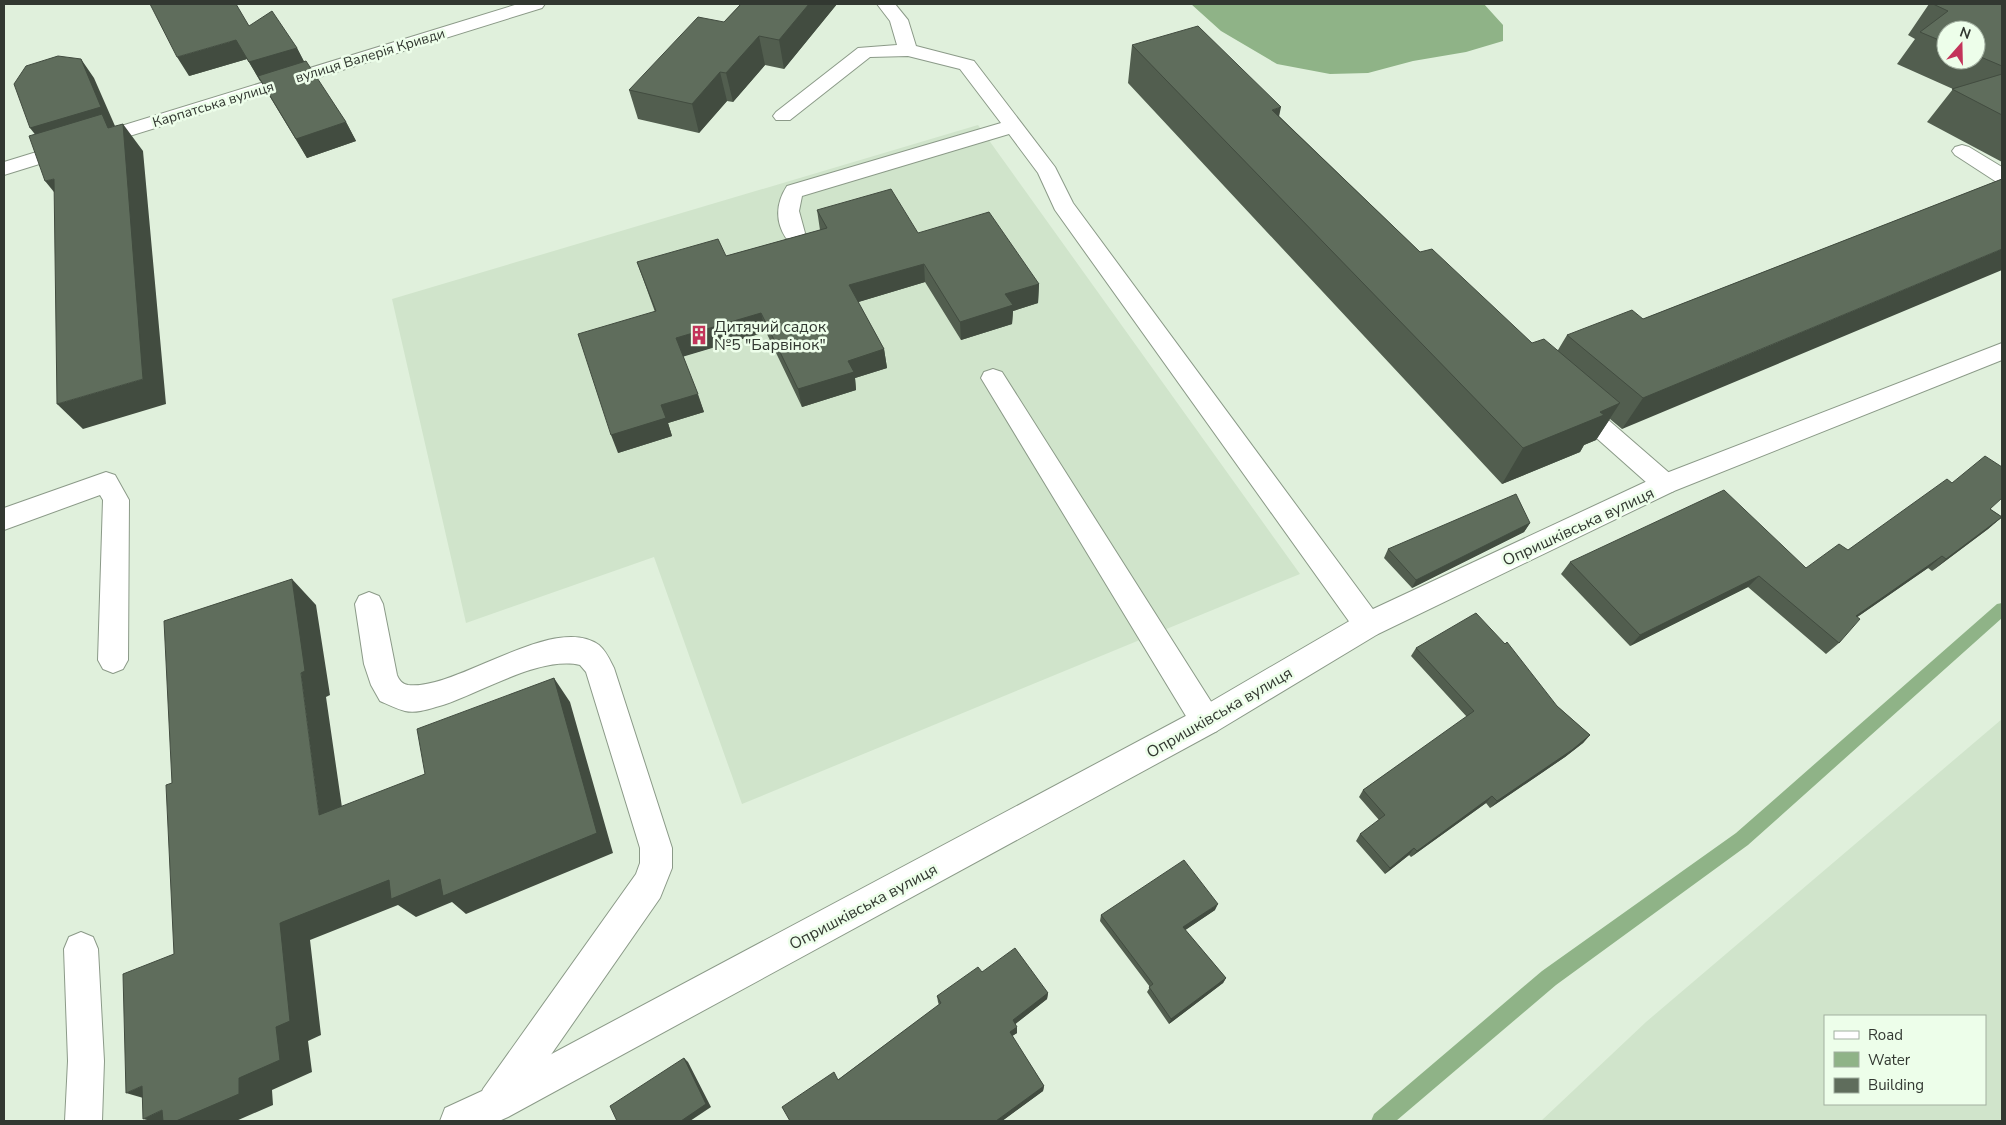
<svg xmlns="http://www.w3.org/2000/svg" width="2006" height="1125" viewBox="0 0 2006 1125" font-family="'Nunito Sans',sans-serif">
<rect width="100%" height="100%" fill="#e0f0dc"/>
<path fill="#d0e4cb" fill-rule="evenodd" d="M978,125l322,449 -558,230 -88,-247 -188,66 -74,-324z
M2002,719v402h-461l105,-99zM1825,1016h160v88h-160z"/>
<path fill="#8fb387" d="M1191,4h293l19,21v16l-37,11 -53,9 -45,12 -38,1 -53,-10 -56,-33z"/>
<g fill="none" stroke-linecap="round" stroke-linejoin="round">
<path fill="#8fb387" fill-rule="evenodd" d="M2002,603v15l-254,227 -192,140 -160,136h-25l3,-7 168,-143 194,-138 261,-229z"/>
<defs>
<path id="service" d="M877,4h18l13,16 8,26 58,15 81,106 18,36 305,413 4,9 -4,9 -10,3 -10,-3 -303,-424 -17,-37 -29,-39 -207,62 -3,15 6,22 -3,5 -8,2 -8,-2c-11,-17 -10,-35 1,-52l214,-63 -41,-54 -52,-13 -38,1 -80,63h-14l-3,-4 3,-4 82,-64 39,-3 -7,-24z
M1962,145l7,2 33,20v15l-7,-1 -40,-26 -3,-4 3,-4z
M993,369l9,3 215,339 4,10 -4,10 -11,4 -11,-4 -214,-353 3,-6z
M1574,395l9,3 91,79 4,7 -4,7 -9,3 -9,-3 -91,-81 -3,-6 3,-6z
M106,472l9,3 14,25 -1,160 -5,9 -10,4 -10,-4 -5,-9 5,-160 -3,-5 -96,35v-22z
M369,592l10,4 4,8 14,71c2,5 5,9 11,10 48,6 146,-73 191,-40 7,6 11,15 15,23l58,180v20l-12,30 -151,217 -13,5 -13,-5 -5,-13 5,-13 153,-215 4,-11v-15l-54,-176 -6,-7c-40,-9 -98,27 -137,40 -11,3 -26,9 -38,6 -8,-2 -16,-6 -25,-10l-9,-16 -7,-21 -9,-60 4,-8z
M81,932l12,5 5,12 6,112 -2,60h-37l3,-60 -4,-112 5,-12z"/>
<path id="minor" d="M518,4h27l-3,4 -538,167v-13z
M2002,343v17l-328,131 -296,143 -161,97 -709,386 -9,4h-59l5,-13 37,-17 713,-380 163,-95 298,-139z"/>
</defs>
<use href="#service" stroke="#8b9a88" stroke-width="2"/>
<use href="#minor" stroke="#8b9a88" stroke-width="2"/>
<use href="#service" fill="#fff" fill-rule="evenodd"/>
<use href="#minor" fill="#fff" fill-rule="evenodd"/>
</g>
<path fill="#525e4f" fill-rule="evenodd" d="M741,4h96l-53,65 -19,-4 -32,37 -6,-1 -28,32 -61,-14 -9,-29 95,-68z
M1929,4h73v158l-75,-40 26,-33 -56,-25 18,-25 -7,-4zM1946,30h30v30h-30z
M249,26l48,22 7,14 42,60 10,19 -49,17 -60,-99 -58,17z
M1132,45l147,71 141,136 112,91 26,7 9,-15 76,-16 359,-140 -380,250 -12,-10 -14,21 -12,5 -4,7 -78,32 -374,-401z
M817,210l101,23 121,51 -1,19 -25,8 -1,13 -51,16 -36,-58 -67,20 26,47 3,19 -32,10 1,12 -54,17 -36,-75 -83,24 21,56 -36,11 4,13 -54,17 37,-141 -18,-50 89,-6 94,-26z
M1952,483l50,34 -14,12 -56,42 -4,-3 -71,49 -18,26 -13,11 -78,-67 -118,59 -69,-72 9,-12 236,6 42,-18z
M1530,523l-6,9 -112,56 -28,-30 4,-9z
M1416,648l141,58 33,29 -7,8 -18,14 -75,51 -4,-5 -75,54 -2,-2 -24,19 -29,-33 4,-7 19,-14 -20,-23 4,-7 104,-73 -56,-61z
M1215,910l-30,20 41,48 -3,5 -54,41 -22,-32 3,-5 -50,-66 1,-6z
M982,972l66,21 -1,6 -32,25 2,9 -5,3 32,50 -1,5 -41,30h-212l49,-42 100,-74 -1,-3 -1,-6z"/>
<path fill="#424c40" d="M809,4h28l-53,65 -5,-29z
M759,36l6,29 -32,37 -7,-29z
M236,40l11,19 -58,17 -12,-19z
M297,48l10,19 -47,14 -11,-19z
M81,59l13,19 21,48 -3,1 10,13 1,-16 20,27 23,253 -83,25 -26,-25 86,-25 -98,-232 -15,-19z
M720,72l7,29 -28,32 -7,-29z
M1281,107l-8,39 -1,-36z
M346,122l10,19 -49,17 -11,-19z
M54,179l13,29 -22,-27z
M2002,249v21l-380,159 21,-31z
M924,264l1,18 -73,22 -3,-19z
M1039,284l-1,19 -25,8 -1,13 -51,16 -1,-18 45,-28z
M761,313l5,19 -84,25 -6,-19z
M884,349l3,19 -32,10 1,12 -54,17 -4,-18 50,-28z
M698,394l6,18 -36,11 4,13 -54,17 -7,-18 50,-30z
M1620,403l-24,37 -12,5 -4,7 -78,32 21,-36 77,-36z
M2002,517l-14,12 -56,42 14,-12z
M1530,523l-6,9 -112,56 4,-8z
M1942,556l-14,12 -85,59 13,-11z
M1759,576l-11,11 -118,59 10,-11z
M292,579l24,26 14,90 -4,2 20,138 -27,-20 -18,-142z
M554,678l16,24 43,151 -147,61 -14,-12 -36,15 -18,-12 -88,35 11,95 -13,6 4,31 -40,18 1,15 -37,16h-85l-8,-2 19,-9 77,-32 37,-51 4,-104z
M1590,735l-7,8 -18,14 -75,51 7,-7z
M1492,796l-6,7 -75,54 6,-6z
M1414,848l-5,7 -24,19 5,-6z
M1218,904l-3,6 -34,23 2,-6z
M1226,978l-3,5 -54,41 2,-5z
M1048,993l-1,6 -34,27v-6z
M1017,1027v6l-8,5 1,-6z
M684,1058l4,4 23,45 -21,14h-9z
M142,1086l22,18 -38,-11z
M1044,1086l-1,5 -41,30h-6z"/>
<path fill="#5f6d5c" stroke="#424c40" d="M150,4h86l13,22 23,-15 25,37 -48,14 -13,-22 -59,17z
M741,4h68l-30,36 -20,-4 -33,37 -6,-1 -28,32 -63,-14 69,-73 26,5z
M1933,4h69v62l-26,-11v-25h-30v13l-26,-11 28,-21z
M1198,26l83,81 -9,3 148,142 12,-3 100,94 12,-4 76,64 -20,9 4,3 -81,33 -391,-403z
M58,56l23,3 20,48 -71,21 -16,-44 12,-18z
M306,61l40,61 -50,17 -38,-63z
M2002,74v41l-50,-26z
M102,114l6,14 15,-4 20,255 -86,25 -3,-225 -9,2 -16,-45z
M2002,179v70l-359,149 -76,-63 65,-25 11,9z
M891,189l27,44 71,-21 50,72 -34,10 8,11 -53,17 -36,-58 -75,21 35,64 -36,12 6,11 -56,17 -37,-76 -85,25 22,56 -37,11 5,13 -55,17 -33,-101 78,-23 -19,-49 81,-23 8,17 101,-28 -10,-18z
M1985,456l17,11v31l-12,11 12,8 -56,42 -4,-3 -86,60 4,3 -21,24 -80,-67 -119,59 -70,-73 154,-72 82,78 33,-24 9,6 99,-71 5,4z
M1516,494l14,29 -114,57 -28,-31z
M292,579l13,92 -4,2 18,142 106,-41 -8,-45 137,-51 43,155 -154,63 -3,-17 -49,20 -2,-19 -109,43 10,98 -14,6 4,33 -41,18v16l-63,27h-13l-1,-11 -19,9 -1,-33 -16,7 -3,-119 51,-20 -8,-169 6,-2 -8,-162z
M1476,613l29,31 2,-2 50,64 33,29 -18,15 -75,51 -5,-5 -75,55 -3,-3 -24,20 -30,-34 25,-19 -22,-25 111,-79 -58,-63z
M1184,860l34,44 -35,23 43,51 -55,41 -22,-32 4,-3 -52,-69z
M1015,948l33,45 -35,27 4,7 -7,5 34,54 -48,35h-206l-8,-14 52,-35 4,8 103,-77 -4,-7 41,-29 4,5z
M684,1058l22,46 -25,17h-64l-7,-15z"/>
<defs>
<symbol id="building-bare" viewBox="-9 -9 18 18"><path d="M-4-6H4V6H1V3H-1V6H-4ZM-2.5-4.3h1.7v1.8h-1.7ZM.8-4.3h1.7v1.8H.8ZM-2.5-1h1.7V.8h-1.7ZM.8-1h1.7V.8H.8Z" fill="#c3345a" stroke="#edfeea" stroke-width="2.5" paint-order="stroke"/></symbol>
</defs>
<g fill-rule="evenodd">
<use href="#building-bare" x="685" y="321" width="28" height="28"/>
</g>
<g text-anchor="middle" stroke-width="5" stroke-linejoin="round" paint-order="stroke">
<g font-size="14" fill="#323831" stroke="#edfeea">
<text transform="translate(370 55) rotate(-17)" y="5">вулиця Валерія Кривди</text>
<text transform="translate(213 104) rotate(-17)" y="5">Карпатська вулиця</text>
</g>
<g font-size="16" fill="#323831" stroke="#edfeea" text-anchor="start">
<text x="714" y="332">Дитячий садок<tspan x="714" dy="18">№5 "Барвінок"</tspan></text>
</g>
<g font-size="16" fill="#323831" stroke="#edfeea">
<text transform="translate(1578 526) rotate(-25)" y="6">Опришківська вулиця</text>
<text transform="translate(1219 712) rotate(-30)" y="6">Опришківська вулиця</text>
<text transform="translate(863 906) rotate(-28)" y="6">Опришківська вулиця</text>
</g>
</g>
<rect width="2006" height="1125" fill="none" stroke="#323831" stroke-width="10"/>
<rect x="1824" y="1015" width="162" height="90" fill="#edfeea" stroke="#a2afa0"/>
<rect x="1834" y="1031" width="25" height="8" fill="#ffffff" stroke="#a2afa0"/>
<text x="1868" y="1040" font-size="15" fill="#323831">Road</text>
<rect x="1834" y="1052" width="25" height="15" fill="#8fb387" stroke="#a2afa0"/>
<text x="1868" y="1065" font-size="15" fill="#323831">Water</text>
<rect x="1834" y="1078" width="25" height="15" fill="#5f6d5c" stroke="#a2afa0"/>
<text x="1868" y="1090" font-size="15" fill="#323831">Building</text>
<g transform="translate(1961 45) rotate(20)"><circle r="24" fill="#edfeea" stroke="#a2afa0"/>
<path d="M0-4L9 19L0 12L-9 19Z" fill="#c3345a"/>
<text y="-8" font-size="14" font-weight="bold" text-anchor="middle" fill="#323831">N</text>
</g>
</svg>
